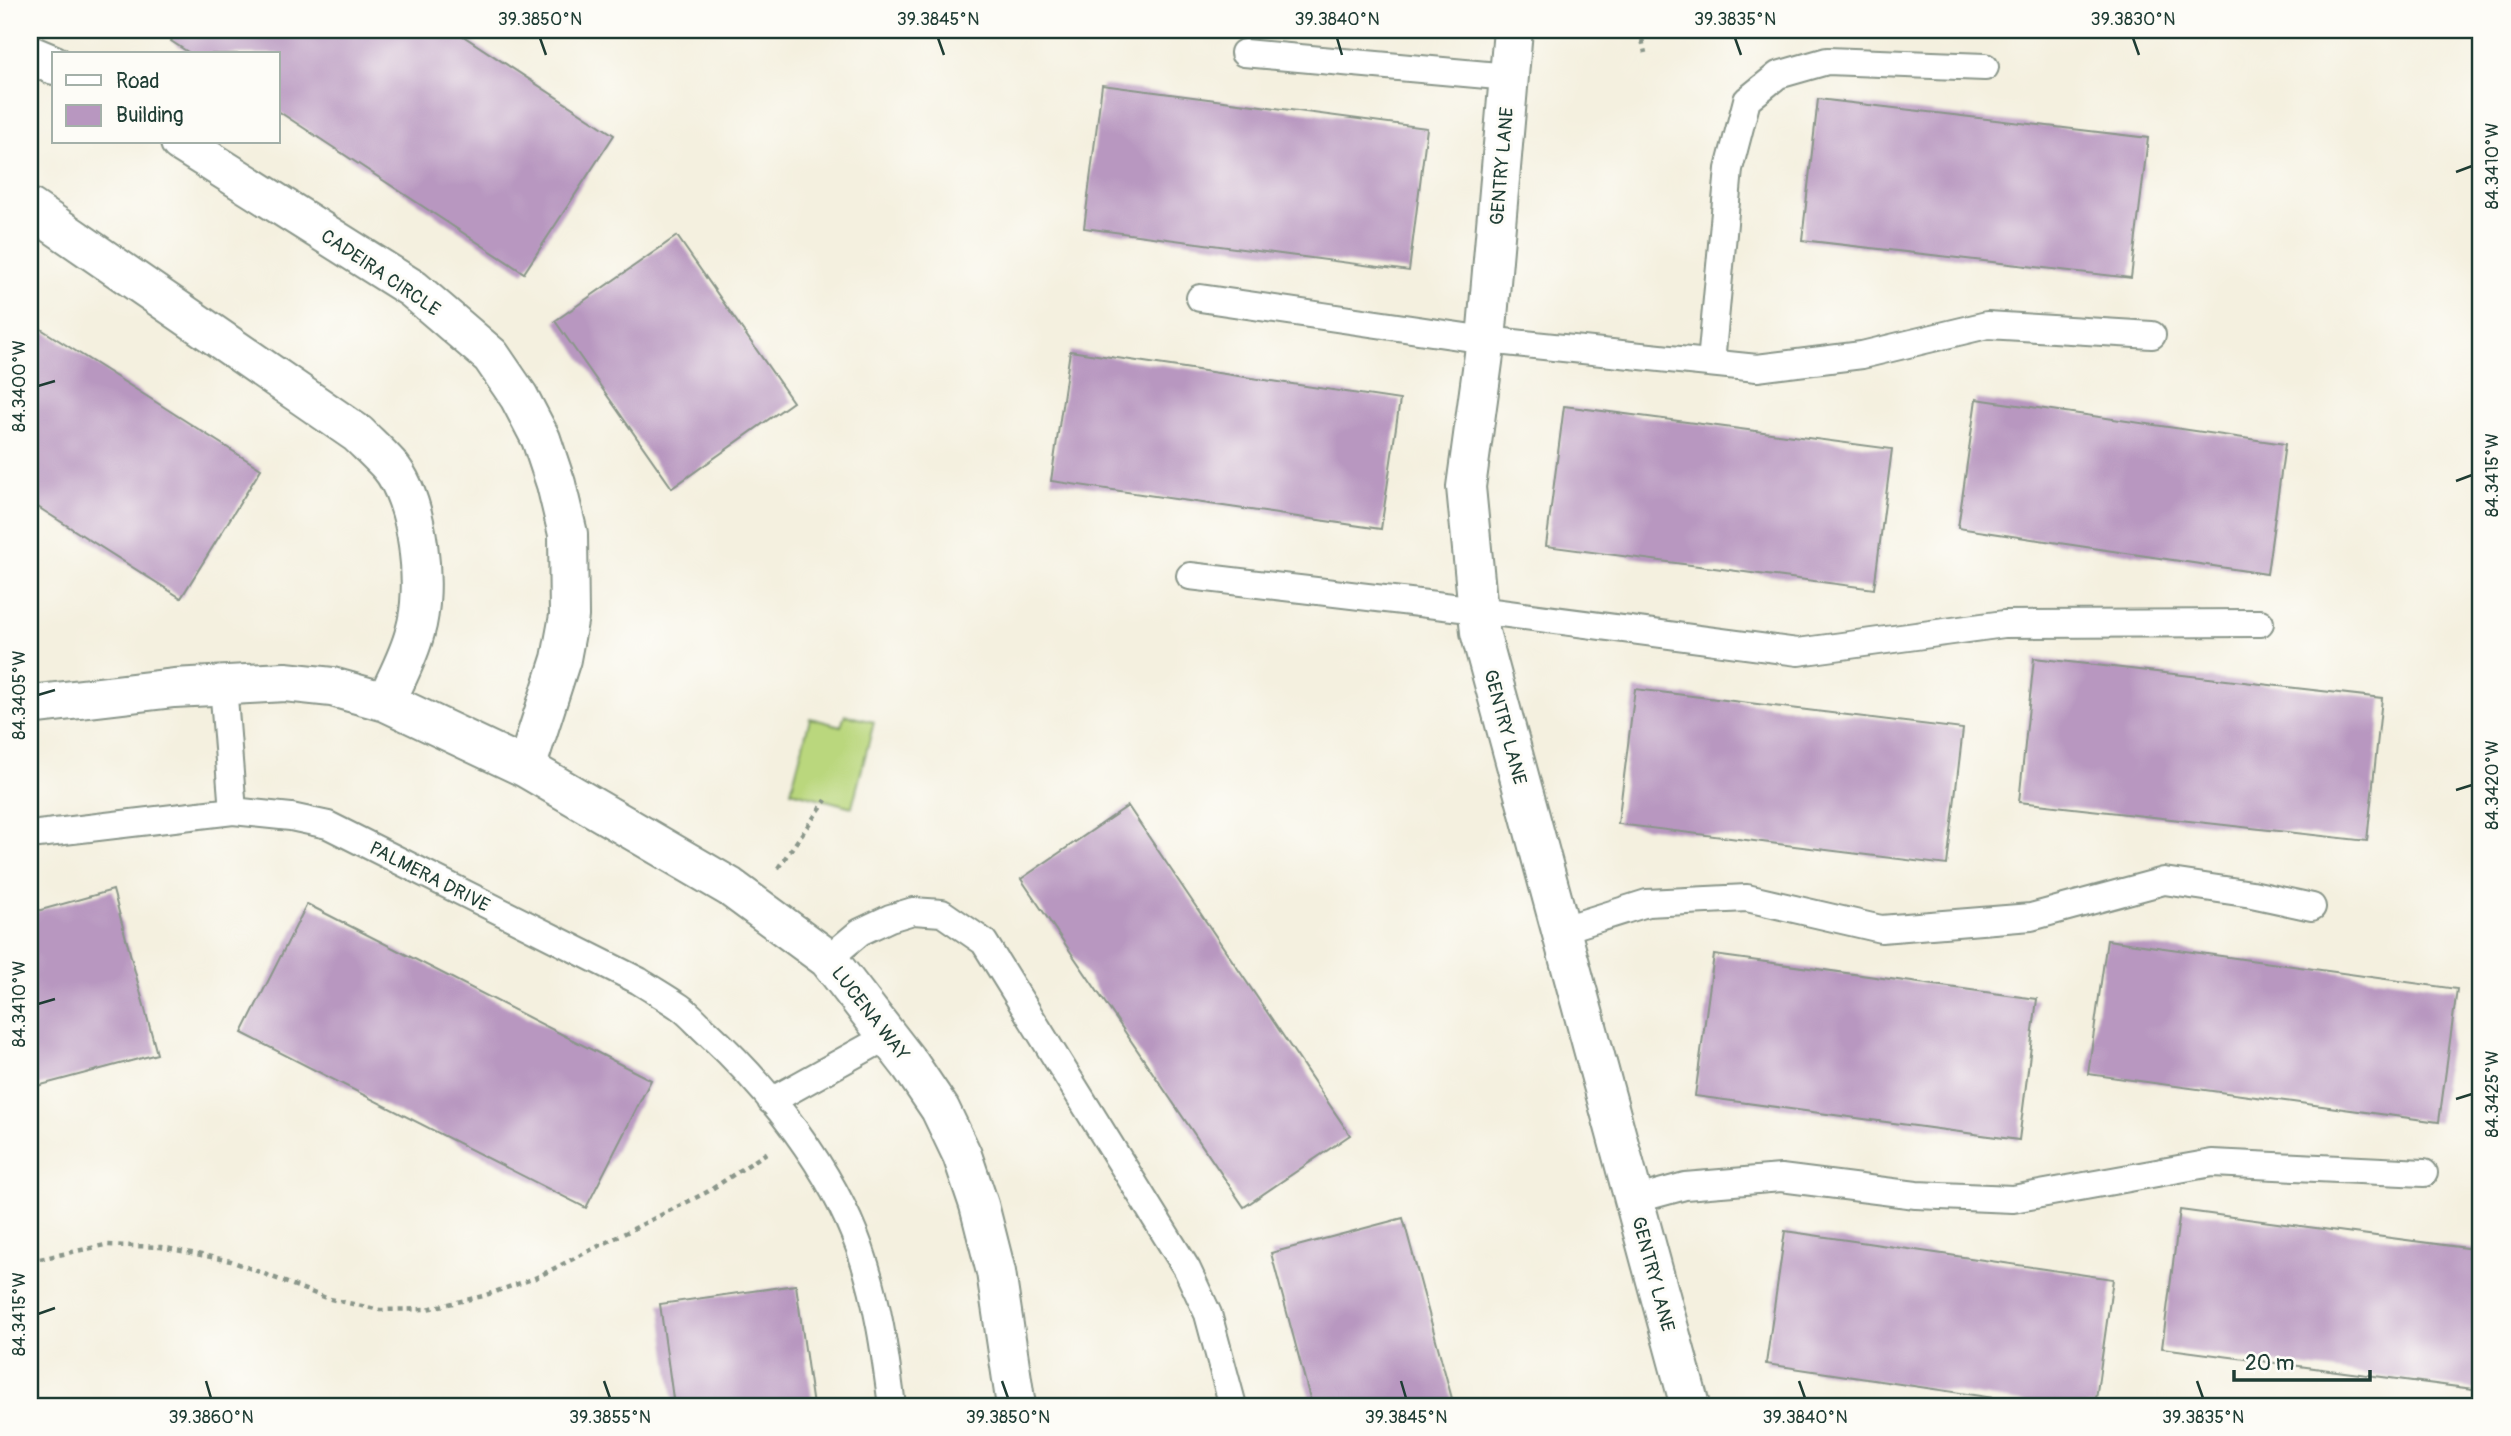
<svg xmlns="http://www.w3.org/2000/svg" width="2511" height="1436" viewBox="0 0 2511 1436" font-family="Pangolin,sans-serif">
<rect width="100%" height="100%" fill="#fdfcf7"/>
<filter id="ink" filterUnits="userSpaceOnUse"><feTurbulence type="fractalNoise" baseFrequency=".0143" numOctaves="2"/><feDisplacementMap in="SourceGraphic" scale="14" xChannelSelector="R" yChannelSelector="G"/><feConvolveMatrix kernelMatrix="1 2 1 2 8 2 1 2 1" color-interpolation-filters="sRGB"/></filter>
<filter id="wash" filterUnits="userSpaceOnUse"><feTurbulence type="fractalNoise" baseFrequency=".00686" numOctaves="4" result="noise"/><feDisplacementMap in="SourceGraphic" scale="28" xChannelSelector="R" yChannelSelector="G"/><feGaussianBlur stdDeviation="1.57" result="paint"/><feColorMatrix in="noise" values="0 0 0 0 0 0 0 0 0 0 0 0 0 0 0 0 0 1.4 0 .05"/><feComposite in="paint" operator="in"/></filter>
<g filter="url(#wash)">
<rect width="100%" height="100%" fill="#f4f0df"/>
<path fill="#bad77d" stroke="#6c8a58" stroke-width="2" d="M845,715l29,7 -22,85 -61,-16 19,-73 31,8z"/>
<g id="blocks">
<path fill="#b897c0" d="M179,30h275l160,105 -90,138 -246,-162v-57h-87l-20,-13z
M1102,85l325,43 -18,143 -325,-43z
M1818,99l330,39 -17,140 -329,-38z
M677,236l116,166 -121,86 -117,-167z
M30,322l231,147 -80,129 -151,-96z
M1070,351l330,49 -19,129 -330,-48z
M1976,399l309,45 -18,130 -309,-46z
M1564,406l328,43 -18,140 -328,-43z
M2034,658l348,40 -15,143 -348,-39z
M1635,689l328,40 -16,136 -329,-41z
M1128,806l222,329 -106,72 -223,-328z
M113,890l44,164 -127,34v-175z
M307,904l344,176 -65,128 -344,-175z
M2107,940l350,49 -18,133 -351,-48z
M1714,955l323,44 -18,141 -324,-44z
M2180,1210l301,40v140l-319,-42z
M1403,1218l51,188h-142l-41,-153z
M1785,1231l328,48 -18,127h-48l-281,-42z
M796,1285l17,121h-139l-14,-102z"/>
</g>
</g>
<g filter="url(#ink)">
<use href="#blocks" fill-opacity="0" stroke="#8a968a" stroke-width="2"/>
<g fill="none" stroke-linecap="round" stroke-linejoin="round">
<defs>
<path id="service" d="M1244,53l265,24
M1200,298l286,42 271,28 105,-13 125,-30 165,10
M1711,363l18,-194 18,-69 31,-25 49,-14 158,6
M1190,576l288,34 320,42 206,-28 256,-1
M223,685l10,126
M30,835l203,-24 58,6 37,8 311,156c14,9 28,17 41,26 10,7 18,17 27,25 62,57 125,137 153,217 18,51 25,104 32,157
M1561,930l86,-27 100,-5 134,31 150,-12 133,-36 88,13 60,13
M828,959l32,-27 30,-14 23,-7 29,2 42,29 203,327 21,45 25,92
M771,1101l117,-65
M1634,1200l51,-14 96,-8 135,17 97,4 199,-36 212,10"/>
<path id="minor" d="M1513,30l-27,310 -20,147 14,145 210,774
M30,55l24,10
M180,142l233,147 78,67 28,41 22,42 15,45 12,50 1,82 -8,43 -35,109
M30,208l328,226c10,10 21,20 31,31 30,35 39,123 26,167 -6,24 -19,47 -29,70
M30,705l144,-17 111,-6 47,5 54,15 140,66 204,119 98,72 83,107 29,43 22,46 17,50 17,67 20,134"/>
</defs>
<use href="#service" stroke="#8a968a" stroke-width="30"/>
<use href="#minor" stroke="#8a968a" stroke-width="42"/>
<path stroke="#8a968a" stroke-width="4.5" stroke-dasharray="5 5" stroke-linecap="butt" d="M1640,30l5,23
M778,868l48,-68
M30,1261l75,-16 56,2 70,14 95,37 54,12 47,-1 56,-13 52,-18 172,-86 61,-40"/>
<use href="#service" stroke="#fff" stroke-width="26"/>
<use href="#minor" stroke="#fff" stroke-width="38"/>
</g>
</g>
<path fill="none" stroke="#1f3d34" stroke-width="2.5" d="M540,38l6,17M938,38l6,17M1337,38l5,17M1735,38l6,17M2133,38l6,17M2456,172l16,-6M38,386l17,-5M2456,481l16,-6M38,695l17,-5M2456,790l16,-5M38,1004l17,-5M2456,1099l16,-5M38,1314l17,-6M206,1381l5,17M604,1381l6,17M1002,1381l6,17M1401,1381l5,17M1799,1381l6,17M2197,1381l6,17"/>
<g text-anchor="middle" stroke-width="6" stroke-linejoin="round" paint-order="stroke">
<g font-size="19" fill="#1f3d34" stroke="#fdfcf7">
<text transform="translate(1501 166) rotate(-85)" y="7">GENTRY LANE</text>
<text transform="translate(381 272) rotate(34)" y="7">CADEIRA CIRCLE</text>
<text transform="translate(1506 727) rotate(75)" y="7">GENTRY LANE</text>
<text transform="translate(430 876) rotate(27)" y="7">PALMERA DRIVE</text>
<text transform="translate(871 1013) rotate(52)" y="7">LUCENA WAY</text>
<text transform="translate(1654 1274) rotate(75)" y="7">GENTRY LANE</text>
</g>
</g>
<rect width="2511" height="1436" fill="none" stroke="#fdfcf7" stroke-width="77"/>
<rect x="52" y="52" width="228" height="91" fill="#fdfcf7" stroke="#a4b0a9" stroke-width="2"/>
<rect x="66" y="75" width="35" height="10" fill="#ffffff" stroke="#a4b0a9" stroke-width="2"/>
<text x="116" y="88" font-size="21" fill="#1f3d34">Road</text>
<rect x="66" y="105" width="35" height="21" fill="#b897c0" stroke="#a4b0a9" stroke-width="2"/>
<text x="116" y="122" font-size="21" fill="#1f3d34">Building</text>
<path d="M2234 1370v10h136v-10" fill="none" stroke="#1f3d34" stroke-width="3.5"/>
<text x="2245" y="1370" font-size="21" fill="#1f3d34" stroke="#fdfcf7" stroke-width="5" paint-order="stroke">20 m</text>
<rect x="38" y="38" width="2434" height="1360" fill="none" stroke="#1f3d34" stroke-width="2.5"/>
<g font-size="18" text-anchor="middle" fill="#1f3d34">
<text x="540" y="25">39.3850°N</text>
<text x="938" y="25">39.3845°N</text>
<text x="1337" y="25">39.3840°N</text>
<text x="1735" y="25">39.3835°N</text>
<text x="2133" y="25">39.3830°N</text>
<text transform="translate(2492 166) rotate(-90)" y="6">84.3410°W</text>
<text transform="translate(19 386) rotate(-90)" y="6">84.3400°W</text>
<text transform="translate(2492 475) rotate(-90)" y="6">84.3415°W</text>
<text transform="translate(19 695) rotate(-90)" y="6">84.3405°W</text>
<text transform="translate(2492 785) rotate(-90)" y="6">84.3420°W</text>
<text transform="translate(19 1004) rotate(-90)" y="6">84.3410°W</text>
<text transform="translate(2492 1094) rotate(-90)" y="6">84.3425°W</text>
<text transform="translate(19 1314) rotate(-90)" y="6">84.3415°W</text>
<text x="211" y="1423">39.3860°N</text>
<text x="610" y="1423">39.3855°N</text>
<text x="1008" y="1423">39.3850°N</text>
<text x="1406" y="1423">39.3845°N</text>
<text x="1805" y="1423">39.3840°N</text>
<text x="2203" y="1423">39.3835°N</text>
</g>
</svg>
